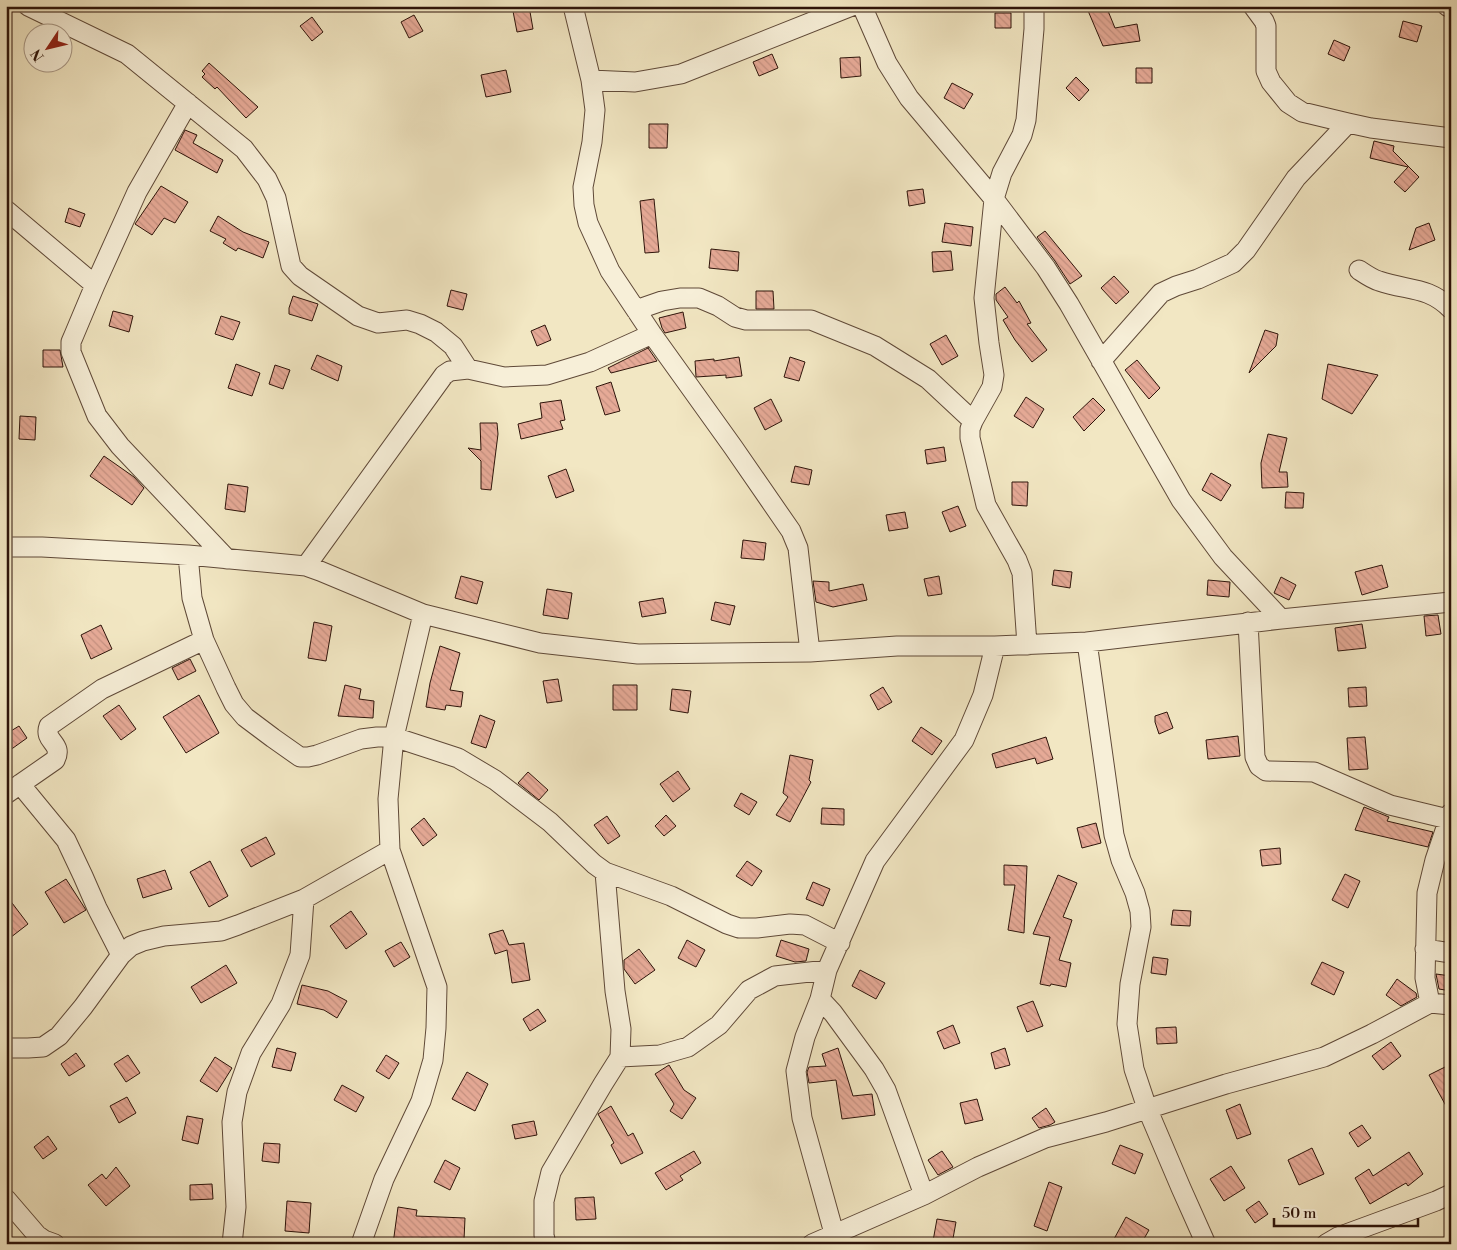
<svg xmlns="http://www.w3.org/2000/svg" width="1457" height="1250" viewBox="0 0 1457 1250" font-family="'Libre Bodoni',serif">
<defs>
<pattern id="building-back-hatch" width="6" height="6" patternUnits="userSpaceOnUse" patternTransform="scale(1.25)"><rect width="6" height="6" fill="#e6aa97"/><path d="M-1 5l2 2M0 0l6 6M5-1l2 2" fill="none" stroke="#c69181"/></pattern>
</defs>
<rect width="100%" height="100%" fill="#f2e7c3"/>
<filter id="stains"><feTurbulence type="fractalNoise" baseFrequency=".004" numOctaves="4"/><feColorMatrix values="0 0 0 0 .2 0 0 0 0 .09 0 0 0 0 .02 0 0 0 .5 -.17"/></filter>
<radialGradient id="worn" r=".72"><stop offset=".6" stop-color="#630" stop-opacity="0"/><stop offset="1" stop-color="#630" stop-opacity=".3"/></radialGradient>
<path fill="url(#building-back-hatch)" stroke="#2e140a" d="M512,6h17l4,23 -16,3z
M1086,6h20l9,22 22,-4 3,17 -37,5z
M995,13h16v15h-16z
M414,15l9,16 -14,7 -8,-16z
M312,17l11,15 -11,9 -12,-15z
M1403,21l19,5 -5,16 -18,-5z
M1334,40l16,7 -6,14 -16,-7z
M772,54l6,14 -19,8 -6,-14z
M860,57l1,19 -20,2 -1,-20z
M209,63l49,44 -12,11 -29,-31 -2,2 -13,-12 3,-3 -3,-3z
M1136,68h16v15h-16z
M506,70l5,22 -25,5 -5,-22z
M1076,77l13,13 -10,11 -13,-13z
M952,83l21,11 -9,15 -20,-11z
M649,124h19l-1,24h-18z
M185,130l12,5 -4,8 30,17 -6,13 -42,-23z
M1374,141l20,5 -1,5 26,26 -14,15 -11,-10 14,-15 -38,-9z
M161,186l27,16 -13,21 -11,-5 -12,17 -17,-11z
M923,189l2,14 -16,3 -2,-15z
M654,199l5,53 -14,1 -5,-52z
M69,208l16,6 -5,13 -15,-5z
M218,216l25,16 26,10 -6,16 -25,-10 -2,3 -13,-8 3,-4 -16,-8z
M945,223l28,4 -2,19 -29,-4z
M1429,223l6,17 -26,10 7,-22z
M1045,231l37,45 -12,8 -15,-23 -18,-24z
M711,249l28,3 -1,19 -29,-3z
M951,251l2,19 -20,2 -1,-20z
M1114,276l15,16 -13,12 -15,-16z
M1005,287l12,16 2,-2 12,22 -4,1 20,26 -15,12 -17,-22 -12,-20 5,-3 -12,-17v-6z
M451,290l16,4 -4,16 -16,-4z
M756,291h17l1,18h-18z
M293,296l25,8 -6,17 -23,-7v-6z
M113,311l20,5 -4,16 -20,-6z
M683,312l3,16 -21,5 -3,-5 -3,-10z
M221,316l19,6 -7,18 -18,-6z
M545,325l6,15 -14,6 -6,-15z
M1265,330l13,4 -2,12 -27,27z
M946,335l12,21 -16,9 -12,-21z
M648,348l9,13 -46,12 -3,-5z
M43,350h17l3,17h-20z
M317,355l25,11 -4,15 -27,-12z
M739,357l3,19 -16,2v-3l-30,2 -1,-16 19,-2v2z
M790,357l15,5 -6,19 -15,-4z
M1137,360l23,28 -11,11 -24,-29z
M236,364l24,9 -8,23 -24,-8z
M1328,364l50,11 -26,39 -30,-15z
M275,365l15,5 -7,19 -14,-5z
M611,382l9,29 -15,4 -9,-28z
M1026,397l18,12 -11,19 -19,-12z
M1093,398l12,12 -21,21 -11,-14z
M771,399l11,22 -17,9 -11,-22z
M561,400l4,20 -5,1 3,8 -42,10 -3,-15 24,-6 -2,-15z
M20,416l16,1 -1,23 -16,-1z
M480,423h17l1,11 -7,56 -10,-1v-28l-13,-13 13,2z
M1268,434l19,4 -8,34h8l1,15 -26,1 -1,-25z
M944,447l2,14 -19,3 -2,-14z
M104,456l30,21 10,11 -12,17 -42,-29z
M795,466l17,4 -3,15 -18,-3z
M566,469l8,22 -18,7 -8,-22z
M1211,473l20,12 -10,16 -19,-11z
M1012,482h16l-1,24 -15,-1z
M228,484l20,3 -3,25 -20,-3z
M1286,492l18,1 -1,15h-18z
M958,506l8,20 -16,6 -8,-20z
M905,512l3,16 -19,3 -3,-16z
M743,540l23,3 -2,17 -23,-2z
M1382,565l6,22 -26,8 -7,-23z
M1054,570l18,2 -2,16 -18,-3z
M461,576l22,6 -6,22 -22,-6z
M939,576l3,18 -14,2 -4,-17z
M1281,577l15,8 -7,15 -15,-7z
M1208,580l22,2 -1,15 -22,-2z
M813,581l16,1v9l34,-7 4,16 -34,7 -17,-5z
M547,589l25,4 -4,26 -25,-4z
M663,598l3,15 -24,4 -3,-15z
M715,602l20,4 -5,19 -19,-5z
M1438,615l3,19 -15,2 -2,-20z
M314,622l18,4 -6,35 -18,-3z
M1362,624l4,24 -28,3 -3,-23z
M101,625l11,24 -21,10 -10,-24z
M440,646l20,7 -10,37 13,2 -2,15 -15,-2 -1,5 -19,-3 4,-24z
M190,659l6,12 -18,9 -6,-12z
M558,679l4,22 -15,2 -4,-22z
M345,685l16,4 -2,10 15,2 -1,17 -35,-2z
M613,685h24v25h-24z
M883,687l9,15 -14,8 -8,-15z
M1366,687l1,19 -18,1 -1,-19z
M672,689l19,2 -3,22 -18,-3z
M199,695l20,38 -33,20 -23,-36z
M119,705l17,24 -15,11 -18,-24z
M1167,712l6,16 -14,6 -4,-12v-6z
M480,715l15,6 -9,27 -15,-5z
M19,726l8,12 -21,15v-19z
M921,727l21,14 -10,14 -20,-14z
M1238,736l2,20 -32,3 -2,-19z
M1046,737l7,22 -16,5 -2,-6 -39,10 -4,-14z
M1365,737l3,32 -19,1 -2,-32z
M790,755l23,5 -4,20 2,2 -21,40 -14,-7 12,-18 -5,-4z
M678,771l12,18 -17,13 -13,-18z
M528,772l20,18 -9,10 -21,-17z
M741,793l16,9 -8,13 -15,-9z
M1364,807l25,10 -2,4 46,11 -5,15 -73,-17z
M822,808l22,1v16l-23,-1z
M666,815l10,11 -12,10 -9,-10z
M607,816l13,20 -12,8 -14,-19z
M424,818l13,17 -14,11 -12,-17z
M1096,823l5,20 -19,5 -5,-20z
M266,837l9,17 -24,13 -10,-17z
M1280,848l1,16 -19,2 -2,-16z
M210,861l18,35 -19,11 -19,-35z
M747,861l15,10 -10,15 -16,-10z
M1004,865l23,1 -3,67 -16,-3 7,-45h-11z
M165,870l7,19 -29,9 -6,-19z
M1345,874l15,7 -12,27 -16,-8z
M1058,875l19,8 -14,34 9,3 -13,40 12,3 -5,24 -15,-3 -1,2 -10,-2 10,-47 -17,-3z
M66,879l20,31 -22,13 -19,-31z
M813,882l17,7 -7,17 -17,-7z
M6,895l22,29 -22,17z
M1173,910l18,1 -1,15 -19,-1z
M351,911l16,23 -21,15 -16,-23z
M503,930l6,15 15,-2 6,37 -18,3 -5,-33 -12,4 -6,-20z
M687,940l18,10 -9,17 -18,-9z
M781,940l28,9 -3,12 -11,1 -19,-6z
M401,942l9,15 -16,10 -9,-16z
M639,949l16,21 -20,14 -11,-15v-9z
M1153,957l15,2 -2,16 -15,-2z
M1322,962l22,10 -10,23 -23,-11z
M226,965l11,18 -36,20 -10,-16z
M860,970l25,13 -9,16 -24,-13z
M1436,974l15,2v15l-12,-2z
M1397,979l19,14 1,4 -16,9 -15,-11z
M302,985l26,6 19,10 -10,17 -13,-8 -27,-6z
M1033,1001l10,25 -16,6 -10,-25z
M538,1009l8,12 -16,10 -7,-12z
M953,1025l7,18 -16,6 -7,-17z
M1176,1027l1,16 -20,1 -1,-16z
M1391,1042l10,14 -18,14 -11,-14z
M277,1048l19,5 -5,18 -19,-4z
M838,1048l15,48 19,-2 3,21 -33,4 -6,-39 -27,3 -2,-11 2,-5 17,-1 -4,-12z
M1005,1048l5,17 -15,4 -4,-16z
M76,1053l9,13 -16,10 -8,-12z
M128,1055l12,18 -14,9 -12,-18z
M386,1055l13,8 -10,16 -13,-8z
M215,1057l17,11 -15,24 -17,-11z
M1451,1064v51l-22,-40z
M669,1065l15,25 12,8 -14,21 -12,-8 4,-7 -19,-30z
M467,1072l21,12 -13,27 -23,-12z
M342,1085l22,12 -8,15 -22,-12z
M127,1097l9,16 -17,10 -9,-17z
M977,1099l6,21 -18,4 -5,-21z
M1240,1104l11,30 -14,5 -11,-29z
M611,1106l17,30 5,-3 10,20 -22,11 -10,-19 3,-2 -16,-29z
M1046,1108l9,14 -5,3 -11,3 -7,-10z
M187,1116l16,3 -5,25 -16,-4z
M534,1121l3,14 -22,4 -3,-14z
M1362,1125l9,13 -13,9 -9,-14z
M48,1136l9,13 -14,10 -9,-12z
M264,1143l16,1 -1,19 -17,-2z
M1120,1145l23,9 -8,20 -23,-10z
M1312,1148l12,26 -25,11 -11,-25z
M694,1151l7,12 -21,13 3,4 -17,10 -11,-17z
M942,1151l11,16 -15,8 -10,-15z
M1409,1152l14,22 -15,12 -2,-3 -36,21 -15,-26 14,-9 4,7z
M445,1160l15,8 -10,22 -16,-8z
M1231,1166l14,22 -21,13 -14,-22z
M116,1167l14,19 -24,20 -18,-21 14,-11 4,5z
M1049,1182l13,5 -15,44 -13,-5z
M212,1184l1,15 -23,1v-15z
M594,1197l2,22 -20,1 -1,-22z
M287,1201l24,2 -2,30 -24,-2z
M1259,1201l9,13 -13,9 -9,-13z
M398,1207l19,3 -1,6 49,2 -1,22 -43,-2v6h-28z
M1126,1217l23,13 -8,14h-19l-8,-5z
M937,1219l19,3 -4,22 -19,-3z"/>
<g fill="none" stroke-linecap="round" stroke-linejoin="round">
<defs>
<path id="minor" d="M28,6l99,48 117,95 23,30 9,19 15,68 9,10 58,40 20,7 29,-3 13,4 16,8 17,14 15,23
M573,6l18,74 4,30 -3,32 -9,45 1,18 4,18 22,48 42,63 81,113 58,84 7,17 12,104
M862,6l25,57 22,35 85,101 52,69 23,36 112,196 42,57 58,62
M1253,6l11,15 2,5v45l5,11 17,21 14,9 46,11 23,5 80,10
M1447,6l4,2
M591,80l44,2 46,-8 171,-68
M188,103l-51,89 -42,93 -21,50 -3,7v10l26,64 23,30 107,113
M6,210l89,75
M1359,270c6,4 13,9 20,11 29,10 49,5 72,28
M636,310l26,-9 18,-3h19l19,8 17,11 11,3h65l64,26 53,33 45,42
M1101,361l60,-68 15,-7 22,-7 35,-16 13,-13 50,-72 52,-55
M6,547h36l146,8 118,11 14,5 103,43 117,29 98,11 172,-2 87,-6h98l92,-4 194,-23 170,-17
M188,555l4,43 12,42 22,48 8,16 11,13 28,21 27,19h8l9,-2 44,-16 16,-2h17l64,21 37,22 55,42 44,42 11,8 66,24 56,28 12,4h18l33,-4 15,1 35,18
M306,566l138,-191 6,-4 18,-2 36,8 43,-2 43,-13 62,-28
M1248,622l7,135 4,9 7,5 48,1 76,33 58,14
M1087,642l27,193 7,25 14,33 5,18 1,16 -11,57 -3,40 7,45 13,39 34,80 25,56
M1027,645l-5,-72 -5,-13 -31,-55 -16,-67v-9l3,-8 19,-34 2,-12 -5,-32 -5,-45 10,-99 8,-26 20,-38 4,-15 8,-91v-23
M20,784l46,56 17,36 14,32 24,47
M6,794l49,-34c9,-17 -12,-18 -6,-34l53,-37 102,-49
M1425,949l26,4
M820,999l13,14 41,56 12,21 38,105
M1430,1003l21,2
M6,1048h22l15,-1 16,-11 24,-29 38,-52 10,-9 12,-5 21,-5 57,-5 17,-6 66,-26 86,-49
M620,1057l40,-2 28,-8 31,-22 30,-35 26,-14 52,-6
M6,1199l31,36 7,5 11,4
M232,1244l4,-37 -4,-85 5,-30 14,-39 30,-49 19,-49 4,-56
M361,1244l23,-65 37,-78 12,-41 3,-32 1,-41 -47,-137 -2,-51 6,-62 29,-123
M546,1244l-2,-9v-34l7,-29 52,-88 17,-27 1,-28 -6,-38 -10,-119
M812,1244l112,-49 54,-28 67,-29 61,-16 120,-38 98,-27 48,-23 58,-31 -5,-25 2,-85 8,-33 16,-47
M837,1244l-35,-126 -6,-47 9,-34 15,-38 7,-29 48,-109 89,-121 19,-45 12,-49
M1326,1244l12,-7 98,-36 15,-7"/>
</defs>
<use href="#minor" stroke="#5f4938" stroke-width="21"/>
<use href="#minor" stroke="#f7efd8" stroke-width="19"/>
</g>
<rect width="1457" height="1250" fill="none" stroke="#f2e7c3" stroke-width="25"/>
<rect x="8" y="8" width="1442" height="1235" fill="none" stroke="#2e140a" stroke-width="2.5"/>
<rect x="12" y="12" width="1432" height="1225" fill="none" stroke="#2e140a"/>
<g transform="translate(48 48) rotate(235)"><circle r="24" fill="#f7efd8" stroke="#a79786"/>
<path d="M0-4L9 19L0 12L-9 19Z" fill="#8f2418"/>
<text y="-8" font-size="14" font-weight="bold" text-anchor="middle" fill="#2e140a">N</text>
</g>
<path d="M1274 1218v8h144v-8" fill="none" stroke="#2e140a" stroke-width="2.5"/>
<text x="1282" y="1218" font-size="15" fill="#2e140a" stroke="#f7efd8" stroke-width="4" paint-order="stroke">50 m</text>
<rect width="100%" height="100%" filter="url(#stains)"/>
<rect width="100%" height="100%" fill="url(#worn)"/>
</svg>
